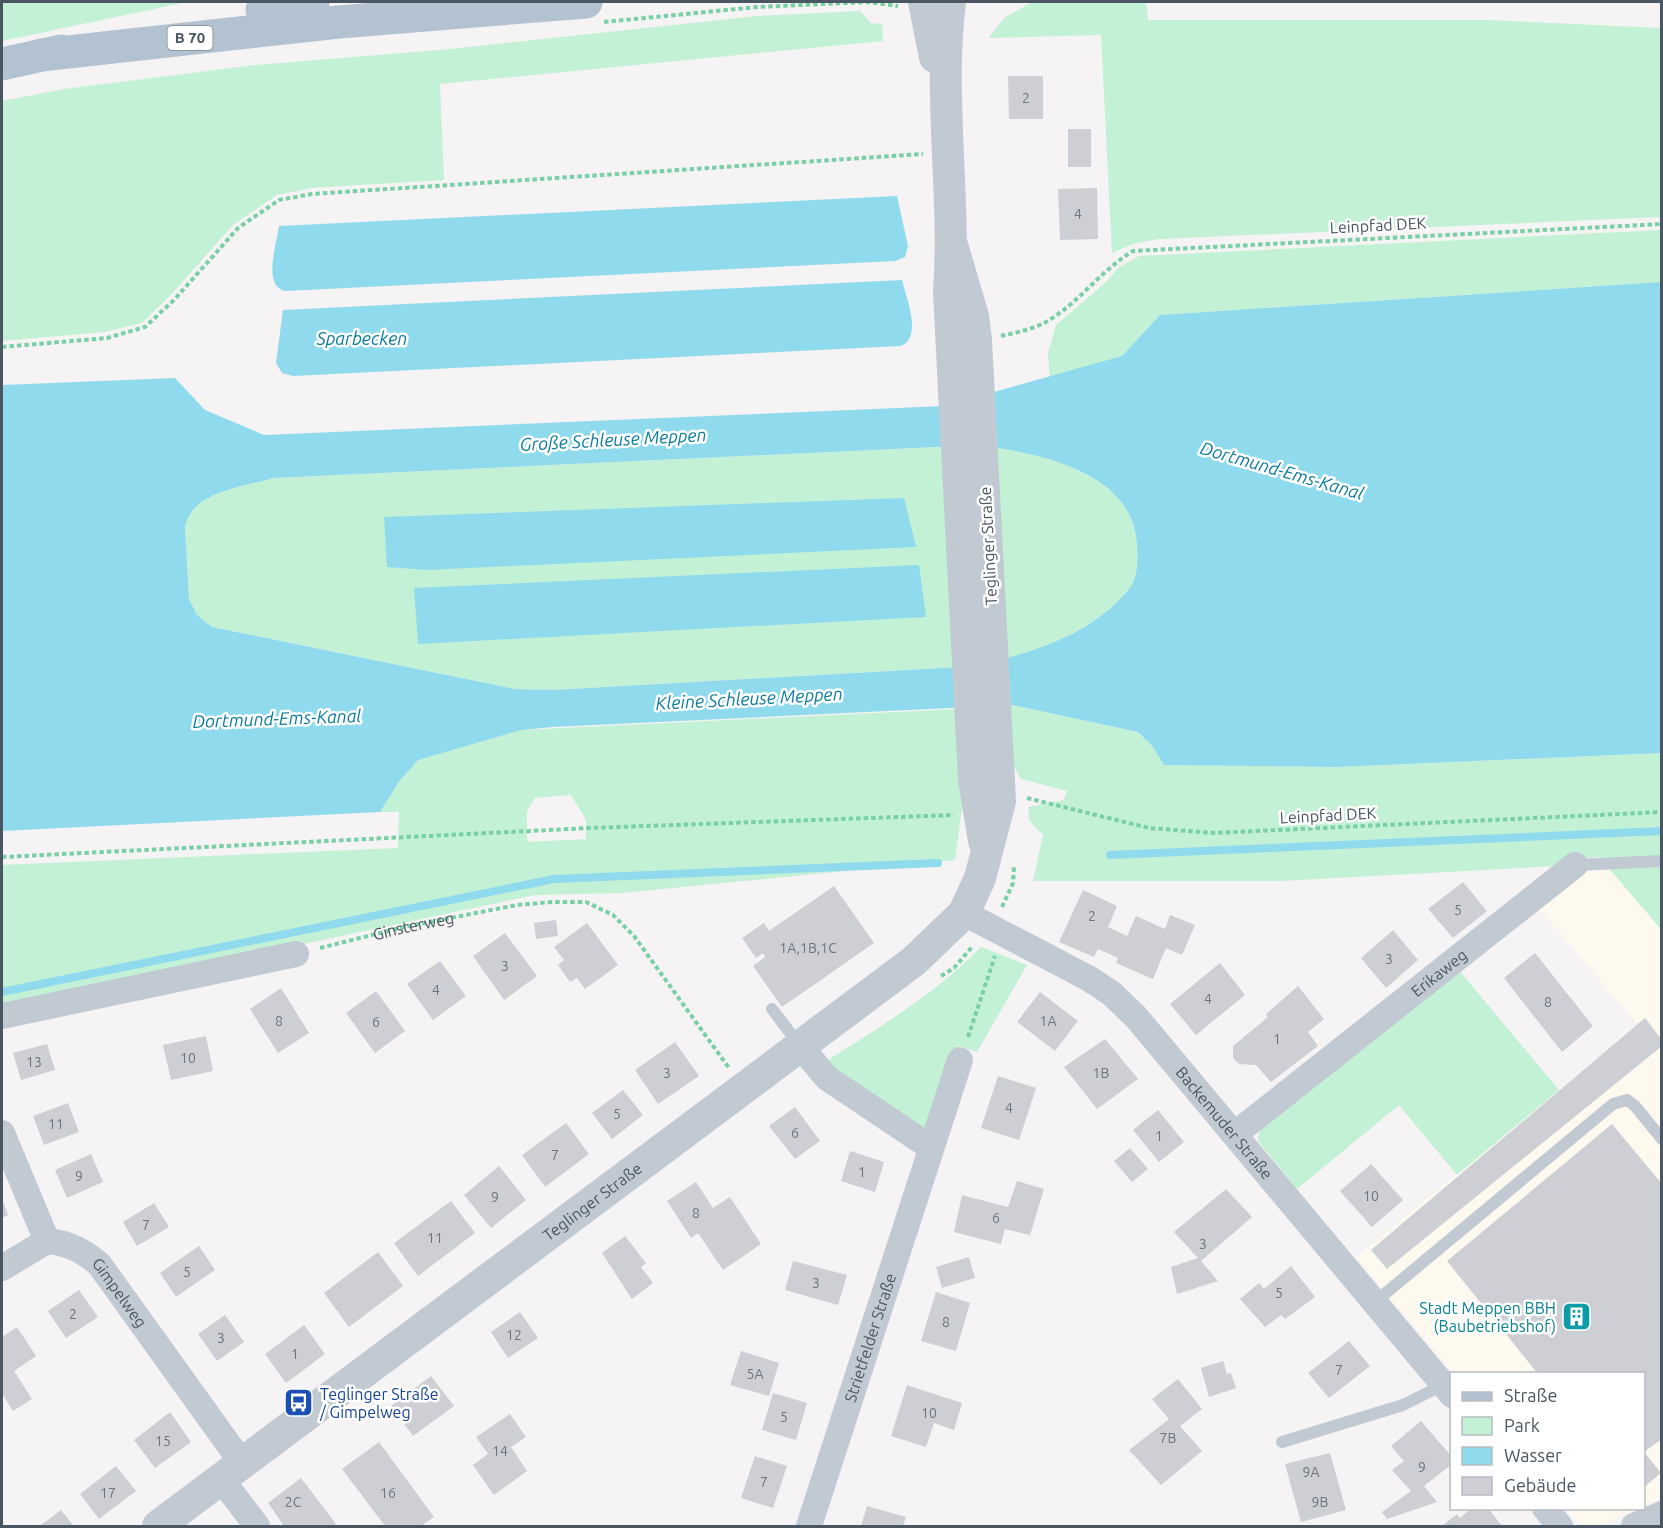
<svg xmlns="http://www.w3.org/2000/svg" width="1663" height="1528" viewBox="0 0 1663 1528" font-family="Ubuntu,sans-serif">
<rect width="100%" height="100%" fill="#f5f3f3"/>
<path fill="#fdf9ef" d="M1610,870l51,59v569l-17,8v-132l-191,-1 -97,-116 282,-232 -101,-119 44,-34z
M1566,1509h71l-40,17h-16z"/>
<path fill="#c3f1d5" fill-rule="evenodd" d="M2,2h185l-185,39z
M1032,2h114l2,18h341l172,8v189l-502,22 -26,5 -21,9 -11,-218 -112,3 15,-20z
M860,11l12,13 10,-1 1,18 -443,43 4,96 -133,8 -34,7 -44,30 -63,71 -28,27 -37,9 -103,9v-240l62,-12 191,-24 185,-15 317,-34z
M1661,230v52l-501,33 -38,41 -72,22 -2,-25 8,-28 50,-43 13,-15 20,-11z
M978,445c58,8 156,25 159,101 1,13 1,32 -8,43 -38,47 -97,63 -152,77l-424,24 -38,-1 -303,-62 -15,-12 -8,-16 -4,-71c6,-37 58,-41 89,-50z
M1013,705l125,27 15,15 11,18 173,2 324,-14v176l-62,-72 -29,2 -12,7 -277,15h-248l10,-46 -13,-14 -2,-14 36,-7 3,-9 -46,-12 -40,-72z
M958,709l5,91 -8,60 -333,33 -87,2 -533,113v-143l396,-17 1,-36h-19l21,-33 16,-19 104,-30zM571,795l15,25v19l-59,3v-31l8,-13z
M981,947l46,18 -50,87 -18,-6 -28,81 -9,1 -100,-64c56,-36 112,-69 159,-117z
M1458,969l101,121 -102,85 -58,-70 -102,84 -39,-48 2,-14z"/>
<path fill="#90daee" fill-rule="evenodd" d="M897,196l11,50 -3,11 -10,4 -610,30c-23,-5 -8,-48 -6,-65z
M902,280c4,18 21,57 -1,66l-608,30 -11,-3 -6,-10 7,-53z
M1661,282v471l-324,14 -173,-2 -11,-18 -15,-15 -125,-27 -460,22 -32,3 -103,30 -17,19 -21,33 -378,19v-446l173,-7 30,32 59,25 680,-29 178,-50 38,-41zM978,445c58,8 156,25 159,101 1,13 1,32 -8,43 -38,47 -97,63 -152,77l-424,24 -38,-1 -303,-62 -15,-12 -8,-16 -4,-71c6,-37 59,-41 89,-50z
M904,498l12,49 -489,23 -40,-3 -3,-50z
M919,565l7,52 -508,27 -4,-56z"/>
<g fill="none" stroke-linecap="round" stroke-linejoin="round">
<path stroke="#90daee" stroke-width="8" d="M1110,855l552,-24
M2,992l552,-113 384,-16"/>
</g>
<path fill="#cdcfd5" d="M1008,76h35v43h-34z
M1068,129h23v38h-23z
M1097,188l1,51 -38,1 -2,-51z
M1463,882l24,29 -34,27 -25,-29z
M834,886l40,57 -92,64 -29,-41 12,-9 -2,-4 -7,5 -14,-20 22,-15 5,8z
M1083,890l34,16 -9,21 19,9 9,-20 29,13 5,-14 25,10 -13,30 -16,-7 -13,31 -37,-16 2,-5 -20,-9 -4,8 -35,-15z
M556,920l2,16 -22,3 -2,-16z
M587,923l31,42 -33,24 -8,-11 -7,4 -12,-17 6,-5 -10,-13z
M1393,930l25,30 -32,28 -25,-30z
M505,933l32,43 -33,24 -31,-44z
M1535,953l58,73 -31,26 -58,-74z
M440,961l26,35 -33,24 -26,-36z
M1220,963l25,32 -49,40 -26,-31z
M1298,986l26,33 -16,13 10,14 -47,36 -15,-17 -17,-1 -6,-6v-12l35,-29 -2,-3z
M281,988l28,45 -31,20 -28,-44z
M376,991l29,40 -30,22 -29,-40z
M1040,992l38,29 -23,30 -38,-29z
M1645,1018l17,22v6l-275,223 -16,-19z
M206,1036l7,35 -42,9 -8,-35z
M1105,1039l33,40 -41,30 -33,-42z
M675,1042l24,34 -41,28 -23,-34z
M47,1044l8,26 -34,10 -8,-27z
M998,1076l38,12 -17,52 -38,-12z
M623,1090l20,25 -31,24 -20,-26z
M68,1103l11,29 -35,13 -11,-29z
M795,1107l25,34 -25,18 -26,-33z
M1158,1110l26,32 -25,20 -26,-32z
M566,1123l23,31 -44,33 -23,-32z
M1612,1124l50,60v255l-18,13 17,21 -17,14v-113h-106l-91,-113z
M1130,1148l18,21 -16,13 -18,-21z
M850,1151l34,11 -9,30 -34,-11z
M91,1154l12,28 -36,16 -12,-28z
M1371,1164l32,36 -31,27 -32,-36z
M499,1166l27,34 -35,28 -27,-33z
M1017,1181l27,8 -14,46 -25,-6 -4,15 -47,-12 8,-37 46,12z
M696,1182l17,26 17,-11 31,47 -38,26 -25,-37 -7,5 -24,-37z
M1226,1189l26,28 -51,44 17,20 -41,13 -6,-27 27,-9 -24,-26z
M2,1199l6,16 -6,3z
M451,1201l24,32 -57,43 -24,-33z
M154,1203l15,24 -32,19 -14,-24z
M625,1236l21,27 -5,4 12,16 -21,16 -30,-46z
M199,1246l16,24 -39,27 -16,-24z
M378,1252l25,34 -54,41 -25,-34z
M969,1257l6,21 -33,10 -6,-21z
M793,1261l54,14 -9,30 -53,-15z
M1291,1266l24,31 -30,22 -4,-4 -16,12 -25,-28 19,-16 5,6z
M79,1290l19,27 -32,21 -18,-27z
M936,1292l34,11 -14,48 -35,-10z
M520,1312l18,26 -30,20 -17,-26z
M225,1315l19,27 -27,19 -19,-27z
M304,1325l21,29 -39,29 -21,-29z
M17,1327l19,29 -22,15 18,28 -19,12 -11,-18v-56z
M1349,1341l21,25 -41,32 -21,-25z
M741,1351l38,12 -10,33 -39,-11z
M1223,1361l4,13 4,-1 5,15 -27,9 -8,-29z
M431,1376l23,30 -41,30 -22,-30z
M1178,1379l24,30 -22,17 22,25 -41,34 -32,-35 40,-31 -17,-20z
M907,1385l55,18 -8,27 -20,-7 -8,24 -35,-11z
M773,1393l34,10 -11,37 -34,-10z
M170,1412l21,30 -36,26 -21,-28z
M510,1414l16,23 -15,10 16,24 -33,24 -21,-30 15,-11 -12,-17z
M1421,1421l31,36v7l-28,22 13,16 -50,17 -5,-7 29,-21 -19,-21 12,-9 -13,-15z
M379,1442l55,75 -13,9h-36l-43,-57z
M1330,1453l16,57 -45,12 -16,-58z
M755,1456l32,10 -14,42 -32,-10z
M116,1466l20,25 -37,28 -19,-25z
M301,1478l35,46 -4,2h-48l9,-6 -9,6 -16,-23z
M867,1506l39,11 -3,9h-42z
M1471,1508h17l14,18h-60l15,-12 3,4z
M61,1510l13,16h-34z"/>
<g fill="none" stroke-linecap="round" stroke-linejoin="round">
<g stroke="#7ad0a6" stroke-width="4" stroke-dasharray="4.5 3" stroke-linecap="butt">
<path d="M604,22l153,-15 110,-5 31,4"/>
<path d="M1001,336c14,-3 32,-7 45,-14 33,-19 55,-52 87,-71l529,-27"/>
<path d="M2,347l105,-9 38,-11 29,-27 64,-72 41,-28 33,-6 611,-40"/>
<path d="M1027,798l122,30 65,5 448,-21"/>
<path d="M2,857l588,-29 364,-13"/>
<path d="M1002,907l11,-24 1,-17"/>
<path id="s1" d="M320,948l84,-21 113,-22 35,-3h34l27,13 21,21 95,132"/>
<path d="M941,976l13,-8 18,-21"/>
<path d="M968,1037l27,-81"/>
</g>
<path stroke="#c1cad2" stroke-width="12" d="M1575,865l87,-4
M772,1009l28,37
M1375,1302l238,-198 14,-4 8,6 27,33
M1282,1442l121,-37 40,-20"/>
<g stroke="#c1cad2" stroke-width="26">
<path id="s2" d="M964,913l124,65 23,15 25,24 316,378"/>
<path d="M2,1016l294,-62"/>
<path d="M801,1047l26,31 103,69"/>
<path d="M2,1133l45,108"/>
<path id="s3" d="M1235,1134l340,-269"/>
<path id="s4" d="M47,1241c21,2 35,9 52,23l143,199"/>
<path d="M2,1268l45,-27"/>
<path d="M221,1479l36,47"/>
<path d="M1545,1508l15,18"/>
<path id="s5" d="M809,1526l151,-466"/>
<path d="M1634,1526l28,-12"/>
</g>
<g stroke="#c1cad2" stroke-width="32">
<path d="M924,2l11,55"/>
<path d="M950,2c-12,96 6,193 -1,290l25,488 10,61"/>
<path id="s6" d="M158,1526l756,-565 50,-48 16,-35 20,-77 -24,-461 -3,-24 -21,-71"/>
</g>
<path stroke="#b3c2d1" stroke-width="33" d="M262,10l51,-8
M41,55l298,-33 247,-20
M2,64l59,-13"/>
</g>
<defs>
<symbol id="building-square" viewBox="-11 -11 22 22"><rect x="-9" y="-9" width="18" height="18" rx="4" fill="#0f9aa8" stroke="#fff"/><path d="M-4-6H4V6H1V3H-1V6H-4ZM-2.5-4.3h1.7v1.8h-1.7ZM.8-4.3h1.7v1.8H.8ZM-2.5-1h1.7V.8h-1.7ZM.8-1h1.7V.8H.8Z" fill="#fff"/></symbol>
<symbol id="bus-square" viewBox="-11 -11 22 22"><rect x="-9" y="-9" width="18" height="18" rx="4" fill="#1a4fb4" stroke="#fff"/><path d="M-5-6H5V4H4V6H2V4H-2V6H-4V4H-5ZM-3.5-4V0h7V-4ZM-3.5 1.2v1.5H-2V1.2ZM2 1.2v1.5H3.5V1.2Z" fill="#fff"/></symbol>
</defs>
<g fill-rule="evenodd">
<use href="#building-square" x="1560" y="1300" width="33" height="33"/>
<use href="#bus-square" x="282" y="1386" width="33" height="33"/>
</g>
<g text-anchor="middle" stroke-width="5" stroke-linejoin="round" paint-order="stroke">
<g font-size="14" fill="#6b747e">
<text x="1026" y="103">2</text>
<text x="1078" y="219">4</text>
<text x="1458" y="915">5</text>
<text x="1092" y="921">2</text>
<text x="808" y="953">1A,1B,1C</text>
<text x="1389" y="964">3</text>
<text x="505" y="971">3</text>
<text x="436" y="995">4</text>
<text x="1208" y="1004">4</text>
<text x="1548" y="1007">8</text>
<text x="279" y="1026">8</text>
<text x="1048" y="1026">1A</text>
<text x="376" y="1027">6</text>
<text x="1277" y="1044">1</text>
<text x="188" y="1063">10</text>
<text x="34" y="1067">13</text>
<text x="667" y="1078">3</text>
<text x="1101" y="1078">1B</text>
<text x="1009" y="1113">4</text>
<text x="617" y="1119">5</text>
<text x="56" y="1129">11</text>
<text x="795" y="1138">6</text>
<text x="1159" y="1141">1</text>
<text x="555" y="1160">7</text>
<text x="862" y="1177">1</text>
<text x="79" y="1181">9</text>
<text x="1371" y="1201">10</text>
<text x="495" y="1202">9</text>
<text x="696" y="1218">8</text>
<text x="996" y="1223">6</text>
<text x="146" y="1230">7</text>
<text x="435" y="1243">11</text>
<text x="1203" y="1249">3</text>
<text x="187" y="1277">5</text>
<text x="816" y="1288">3</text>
<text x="1279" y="1298">5</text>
<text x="73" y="1319">2</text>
<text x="946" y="1327">8</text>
<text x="514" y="1340">12</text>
<text x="221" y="1343">3</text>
<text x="295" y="1359">1</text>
<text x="1339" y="1375">7</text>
<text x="755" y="1379">5A</text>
<text x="929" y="1418">10</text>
<text x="784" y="1422">5</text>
<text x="1168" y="1443">7B</text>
<text x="163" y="1446">15</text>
<text x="500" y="1456">14</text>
<text x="1422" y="1472">9</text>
<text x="1311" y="1477">9A</text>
<text x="764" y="1487">7</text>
<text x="108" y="1498">17</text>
<text x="388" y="1498">16</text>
<text x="293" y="1507">2C</text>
<text x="1320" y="1507">9B</text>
</g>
<rect fill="#fff" stroke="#808990" stroke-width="1.5" x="167.5" y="26" width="45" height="24" rx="4.5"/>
<g font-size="15" font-weight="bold" fill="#4a5661">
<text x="190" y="43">B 70</text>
</g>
<g font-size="16" fill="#4a5661" stroke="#fff">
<text transform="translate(1378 225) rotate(-3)" y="6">Leinpfad DEK</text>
<text transform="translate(988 546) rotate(-93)" y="6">Teglinger Straße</text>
<text transform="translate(1328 815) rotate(-3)" y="6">Leinpfad DEK</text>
<text dy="6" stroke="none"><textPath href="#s1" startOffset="96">Ginsterweg</textPath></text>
<text dy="6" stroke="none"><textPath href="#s3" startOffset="260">Erikaweg</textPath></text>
<text dy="6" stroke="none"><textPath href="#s2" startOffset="340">Backemuder Straße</textPath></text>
<text dy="6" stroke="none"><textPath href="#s6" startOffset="542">Teglinger Straße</textPath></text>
<text dy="6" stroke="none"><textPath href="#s4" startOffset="93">Gimpelweg</textPath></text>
<text dy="6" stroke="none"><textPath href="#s5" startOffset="198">Strietfelder Straße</textPath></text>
</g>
<g font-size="16" fill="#0d838f" stroke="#fff" text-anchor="end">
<text x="1556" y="1314">Stadt Meppen BBH<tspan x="1556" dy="18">(Baubetriebshof)</tspan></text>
</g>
<g font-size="16" fill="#164399" stroke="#fff" text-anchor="start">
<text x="320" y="1400">Teglinger Straße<tspan x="320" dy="18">/ Gimpelweg</tspan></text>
</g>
<g font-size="18" font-style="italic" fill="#0c7c9b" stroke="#fff">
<text x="362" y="345">Sparbecken</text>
<text transform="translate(613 440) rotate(-3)" y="6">Große Schleuse Meppen</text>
<text transform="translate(1282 471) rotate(16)" y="6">Dortmund-Ems-Kanal</text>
<text transform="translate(749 699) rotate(-3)" y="6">Kleine Schleuse Meppen</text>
<text transform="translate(277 719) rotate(-2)" y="6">Dortmund-Ems-Kanal</text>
</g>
</g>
<rect width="1663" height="1528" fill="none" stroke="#4a5661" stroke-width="6"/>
<rect x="1450" y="1372" width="195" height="138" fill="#ffffff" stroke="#b7bbc0" stroke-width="1.5"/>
<rect x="1462" y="1392" width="30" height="9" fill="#b3c2d1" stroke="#b7bbc0" stroke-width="1.5"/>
<text x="1504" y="1402" font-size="18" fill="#4a5661">Straße</text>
<rect x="1462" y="1417" width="30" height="18" fill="#c3f1d5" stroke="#b7bbc0" stroke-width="1.5"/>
<text x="1504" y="1432" font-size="18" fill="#4a5661">Park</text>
<rect x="1462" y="1447" width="30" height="18" fill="#90daee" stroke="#b7bbc0" stroke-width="1.5"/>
<text x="1504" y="1462" font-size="18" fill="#4a5661">Wasser</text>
<rect x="1462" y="1477" width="30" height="18" fill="#cdcfd5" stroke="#b7bbc0" stroke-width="1.5"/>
<text x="1504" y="1492" font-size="18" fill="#4a5661">Gebäude</text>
</svg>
